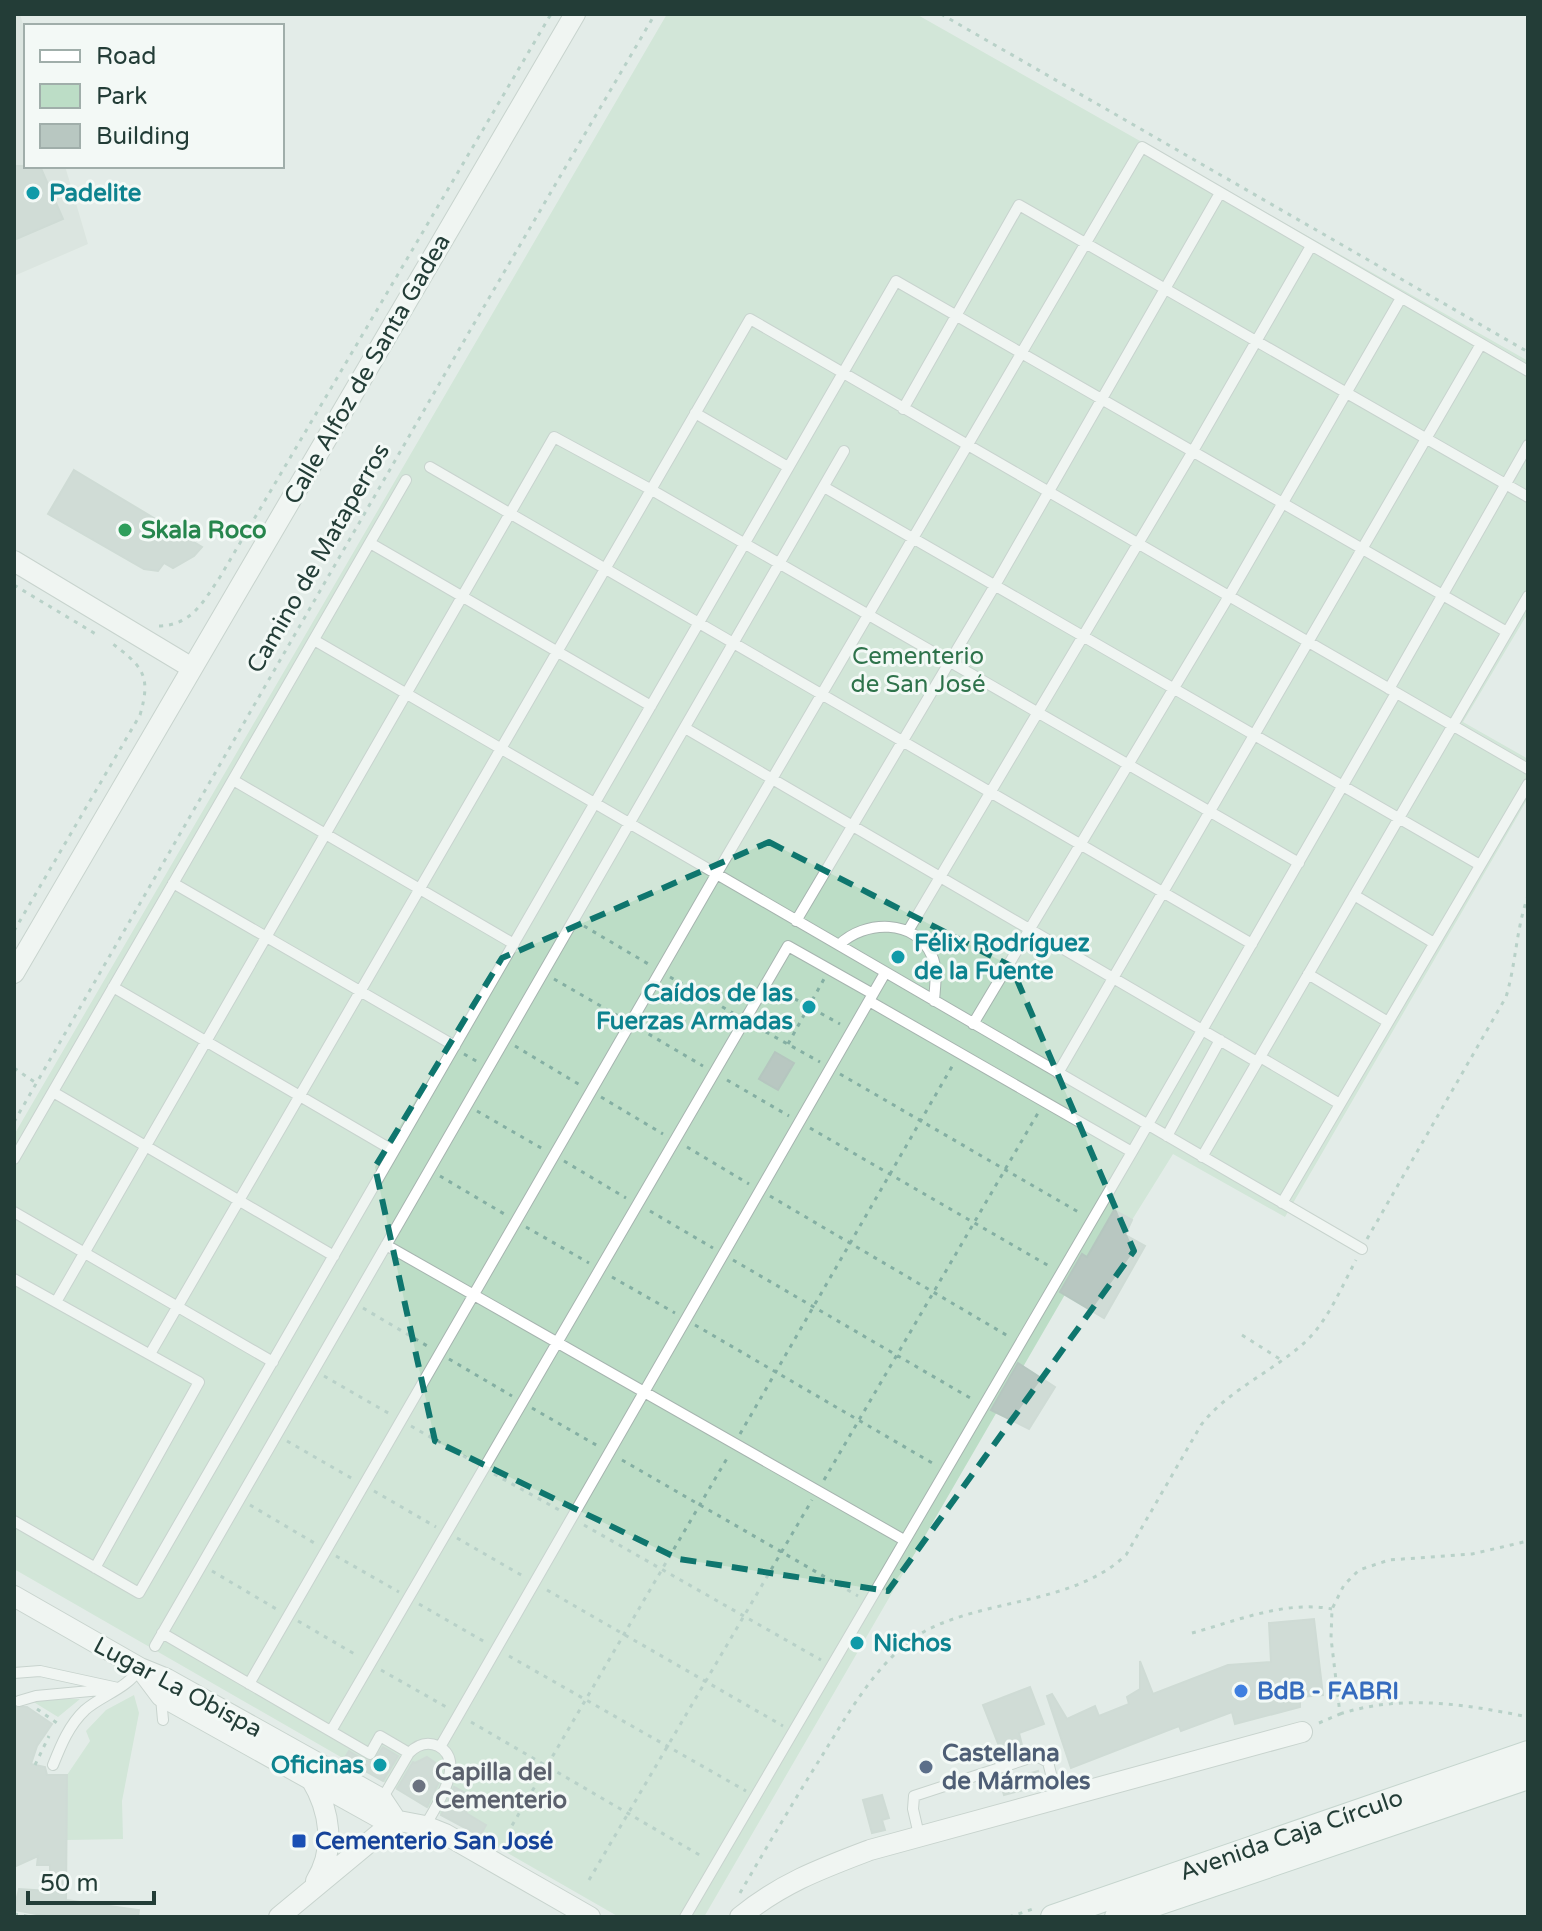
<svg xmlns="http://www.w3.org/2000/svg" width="1542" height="1931" viewBox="0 0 1542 1931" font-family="'Varela Round',sans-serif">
<rect width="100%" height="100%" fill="#e3ece8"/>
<path fill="#d1dcd7" d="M14,14h6l6,21v131h39l23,78 -74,32z"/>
<path fill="#bcddc6" d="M667,14h249l612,347v252l-65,109 65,37v39l-243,419 -112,-63 -41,66 -18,-10 -410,707h-85l-605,-348v-434z
M134,1695l5,18 -17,88 1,38 -57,1 1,-65 23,-34 -4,-10 20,-21z
M56,1699h24l-22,18 -26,-16z"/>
<path fill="#b8c7c1" stroke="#b5c6bf" stroke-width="2" d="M14,166h26l23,53 -49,21z
M74,470l128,77 -8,9 -21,12 -9,-5 -6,8 -14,-2 -96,-55z
M775,1052l19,11 -16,27 -19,-11z
M1114,1210l18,10 -7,15 20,11 -41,72 -44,-26 22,-38 5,3z
M1018,1363l37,24 -26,42 -38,-19z
M1314,1619l9,76 -23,2v10l-65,17 -3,-12 -51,19 -2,-5 -108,42 -24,-72 5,-2 15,25 28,-13 4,10 30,-12 -2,-7 13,-8v-28l13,33 75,-29 43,-3 -2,-39z
M1030,1687l14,37 -25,9 3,12 -21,6 -18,-46z
M14,1707h13l25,17 -15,22 -6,18 14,3 2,8h20l-1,125 73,10 -1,7h-85l-39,-7 5,-21 31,2v-26h-13l1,-9 -24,11z
M383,1747l15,9 -15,25 -39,-22 5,-8 17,10h7z
M427,1757l13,9 -1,16 -12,25 -30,-18 16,-27 2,1z
M1038,1771l4,14 -38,10 -4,-13z
M454,1787l21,11 -9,15 20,12 -6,11 -39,-21z
M882,1795l7,23 -7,2 3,10 -13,3 -9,-33z"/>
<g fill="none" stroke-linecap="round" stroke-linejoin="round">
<defs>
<path id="lane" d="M903,409l116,-204 509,292
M695,413l93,54
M430,467l822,477
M824,487l656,378
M370,543l281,163
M314,640l1048,609
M1389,689l139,-244
M685,728l572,334
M233,780l281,164
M173,883l282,163
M1354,895l80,48
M796,921l198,-334 226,-394
M908,931l285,-480 118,-205
M839,945c25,-25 77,-27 93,11 6,13 3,30 2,45
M1308,974l80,48
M113,987l281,164
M869,1001l263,151
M973,1024l256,-428 172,-298
M1260,1057l80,47
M1058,1073l423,-729
M53,1092l281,164
M1167,1136l53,-96
M1202,1157l326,-561
M14,1159l392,-679
M1282,1203l246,-419
M14,1212l259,150
M386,1245l518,295
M14,1279l185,103 -104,186
M56,1302l498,-865 96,52 649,374
M150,1354l600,-1035 778,450
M14,1521l125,72 757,-1312 611,351
M162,1633l208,121 10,-18 29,17
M155,1646l689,-1195
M14,1673l26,-2 78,17
M249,1684l468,-811 425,-726 386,224
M161,1698l2,22
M19,1701l17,-5 76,-7
M331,1731l457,-785 85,48
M440,1747l445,-774
M53,1765c8,-20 16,-40 32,-55 17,-15 42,-21 55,-42
M382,1799l27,-46c8,-8 18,-12 29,-7 30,15 -3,62 -13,80
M919,1835l-6,-26 1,-13 122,-40 12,6 9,36
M685,1917l447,-765 264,-459"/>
<path id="street" d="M14,561l178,107
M14,973l561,-959
M14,1596l126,72 27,11 215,120 14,21
M140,1668l21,28 217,121 47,9 20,8 145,83
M311,1779c19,31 25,70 5,102
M279,1917l117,-97
M740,1917c42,-34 80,-48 130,-67l432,-118"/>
<g id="secondary">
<path id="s1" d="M1053,1917l475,-164"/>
<path d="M1117,1917l411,-140"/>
</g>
</defs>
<use href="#lane" stroke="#a6b4af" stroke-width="12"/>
<use href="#street" stroke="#a6b4af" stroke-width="22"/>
<use href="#secondary" stroke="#a1b8b0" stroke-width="26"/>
<path stroke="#84afa3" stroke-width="3" stroke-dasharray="4 6" stroke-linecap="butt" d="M941,14l587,338
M14,585l85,51
M159,626c33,-1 44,-24 61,-49l331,-563
M584,926l66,39
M14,931l126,-216c12,-41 2,-49 -31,-74
M670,977l63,36
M554,979l66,38
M777,989l63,35
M757,1027l63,35
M640,1029l63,37
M788,1044l36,-65
M515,1046l65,39
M464,1054l14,8
M14,1068l22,15
M840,1074l240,139
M727,1080l62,36
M601,1097l62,37
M477,1111l66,38
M14,1122l454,-788 187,-320
M810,1128l239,138
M687,1147l62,37
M564,1161l62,37
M440,1176l66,39
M770,1196l238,140
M650,1211l63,37
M526,1227l63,36
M1367,1239l139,-242c10,-33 10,-68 22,-101
M733,1260l239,139
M612,1277l63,36
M363,1308l66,39
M695,1325l239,139
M1242,1335l41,26
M449,1359l63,37
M324,1376l66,38
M532,1408l66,38
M411,1426l63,36
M740,1434l214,-371
M287,1441l66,38
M622,1460l236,136
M494,1474l67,37
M824,1480l214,-367
M374,1491l62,36
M250,1505l66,39
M584,1525l237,135
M457,1538l66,38
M336,1556l63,36
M212,1571l66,39
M547,1590l236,136
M419,1604l66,38
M298,1621l60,35
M1192,1633c44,-12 94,-33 140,-24
M509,1656l237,135
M381,1670l67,38
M37,1709l20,14
M1340,1714c61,-20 125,-10 188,3
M471,1722l232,135
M1319,1723l21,-9 -9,-76 1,-29 12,-24 15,-15 30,-10 83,-6 56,-13
M35,1765l14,-29
M507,1834l222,-379
M589,1880l223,-380
M740,1893c28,-48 56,-96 85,-142 25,-41 58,-98 102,-121 63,-32 147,-26 199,-75l75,-130c26,-34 69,-52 102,-81 24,-21 38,-56 53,-84
M14,1914l16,3
M1009,1917l27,-9"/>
<use href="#lane" stroke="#fff" stroke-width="10"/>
<use href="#street" stroke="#fff" stroke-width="20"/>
<use href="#secondary" stroke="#fff" stroke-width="24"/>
</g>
<path d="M0 0H1542V1931H0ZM769,842l242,124 123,285 -246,340 -209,-32 -244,-118 -60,-274 127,-209z" fill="#e3ece8" fill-opacity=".55" fill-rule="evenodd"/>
<path fill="none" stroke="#0f766e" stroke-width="6" stroke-dasharray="16 10" stroke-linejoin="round" d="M769,842l242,124 123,285 -246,340 -209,-32 -244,-118 -60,-274 127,-209z"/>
<g fill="#0f9aa8" stroke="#f3f9f6" stroke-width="3">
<circle cx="33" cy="193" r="8"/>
<circle cx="898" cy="957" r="8"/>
<circle cx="809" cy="1007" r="8"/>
<circle cx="857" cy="1643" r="8"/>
<circle cx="380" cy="1765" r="8"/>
</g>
<circle fill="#2e9e5b" stroke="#f3f9f6" stroke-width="3" cx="125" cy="530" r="8"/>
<circle fill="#3f7fe0" stroke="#f3f9f6" stroke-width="3" cx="1241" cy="1691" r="8"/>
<circle fill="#5c6f8a" stroke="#f3f9f6" stroke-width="3" cx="926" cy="1767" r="8"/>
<circle fill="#6b7280" stroke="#f3f9f6" stroke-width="3" cx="419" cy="1786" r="8"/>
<rect fill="#1a4fb4" stroke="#f3f9f6" stroke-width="3" x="291" y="1833" width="16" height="16" rx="4"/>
<g text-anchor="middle" stroke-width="6" stroke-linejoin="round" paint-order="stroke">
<g font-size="24" font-weight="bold" fill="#0d838f" stroke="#f3f9f6" text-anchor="start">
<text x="49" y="201">Padelite</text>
<text x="914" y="951">Félix Rodríguez<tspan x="914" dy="28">de la Fuente</tspan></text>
<text x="793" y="1001" text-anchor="end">Caídos de las<tspan x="793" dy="28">Fuerzas Armadas</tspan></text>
<text x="873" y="1651">Nichos</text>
<text x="364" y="1773" text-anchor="end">Oficinas</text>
</g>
<g font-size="24" fill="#233d37" stroke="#f3f9f6">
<text transform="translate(367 369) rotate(-60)" y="8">Calle Alfoz de Santa Gadea</text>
<text transform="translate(318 558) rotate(-60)" y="8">Camino de Mataperros</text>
<text transform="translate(178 1687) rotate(28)" y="8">Lugar La Obispa</text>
<text dy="8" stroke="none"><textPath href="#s1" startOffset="252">Avenida Caja Círculo</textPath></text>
</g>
<g font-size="24" font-weight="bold" fill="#27864d" stroke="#f3f9f6" text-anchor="start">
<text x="141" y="538">Skala Roco</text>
</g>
<g font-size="24" fill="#2e734b" stroke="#f3f9f6">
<text x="918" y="664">Cementerio<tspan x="918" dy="28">de San José</tspan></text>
</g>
<g font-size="24" font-weight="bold" fill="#366cbe" stroke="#f3f9f6" text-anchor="start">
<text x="1257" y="1699">BdB - FABRI</text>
</g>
<g font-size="24" font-weight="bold" fill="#4e5e75" stroke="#f3f9f6" text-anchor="start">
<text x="942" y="1761">Castellana<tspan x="942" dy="28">de Mármoles</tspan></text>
</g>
<g font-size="24" font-weight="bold" fill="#5b616d" stroke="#f3f9f6" text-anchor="start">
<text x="435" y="1780">Capilla del<tspan x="435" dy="28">Cementerio</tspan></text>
</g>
<g font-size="24" font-weight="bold" fill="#164399" stroke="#f3f9f6" text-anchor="start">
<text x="315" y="1849">Cementerio San José</text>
</g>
</g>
<rect width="1542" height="1931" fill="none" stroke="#233d37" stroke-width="32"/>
<rect x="24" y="24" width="260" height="144" fill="#f3f9f6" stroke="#a0aeaa" stroke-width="2"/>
<rect x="40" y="50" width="40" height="12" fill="#ffffff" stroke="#a0aeaa" stroke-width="2"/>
<text x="96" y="64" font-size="24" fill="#233d37">Road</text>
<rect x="40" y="84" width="40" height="24" fill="#bcddc6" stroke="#a0aeaa" stroke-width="2"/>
<text x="96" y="104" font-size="24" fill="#233d37">Park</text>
<rect x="40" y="124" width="40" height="24" fill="#b8c7c1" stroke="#a0aeaa" stroke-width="2"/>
<text x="96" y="144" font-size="24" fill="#233d37">Building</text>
<path d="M28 1891v12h126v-12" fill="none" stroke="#233d37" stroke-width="4"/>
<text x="40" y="1891" font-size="24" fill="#233d37" stroke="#f3f9f6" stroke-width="6" paint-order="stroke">50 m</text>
</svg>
